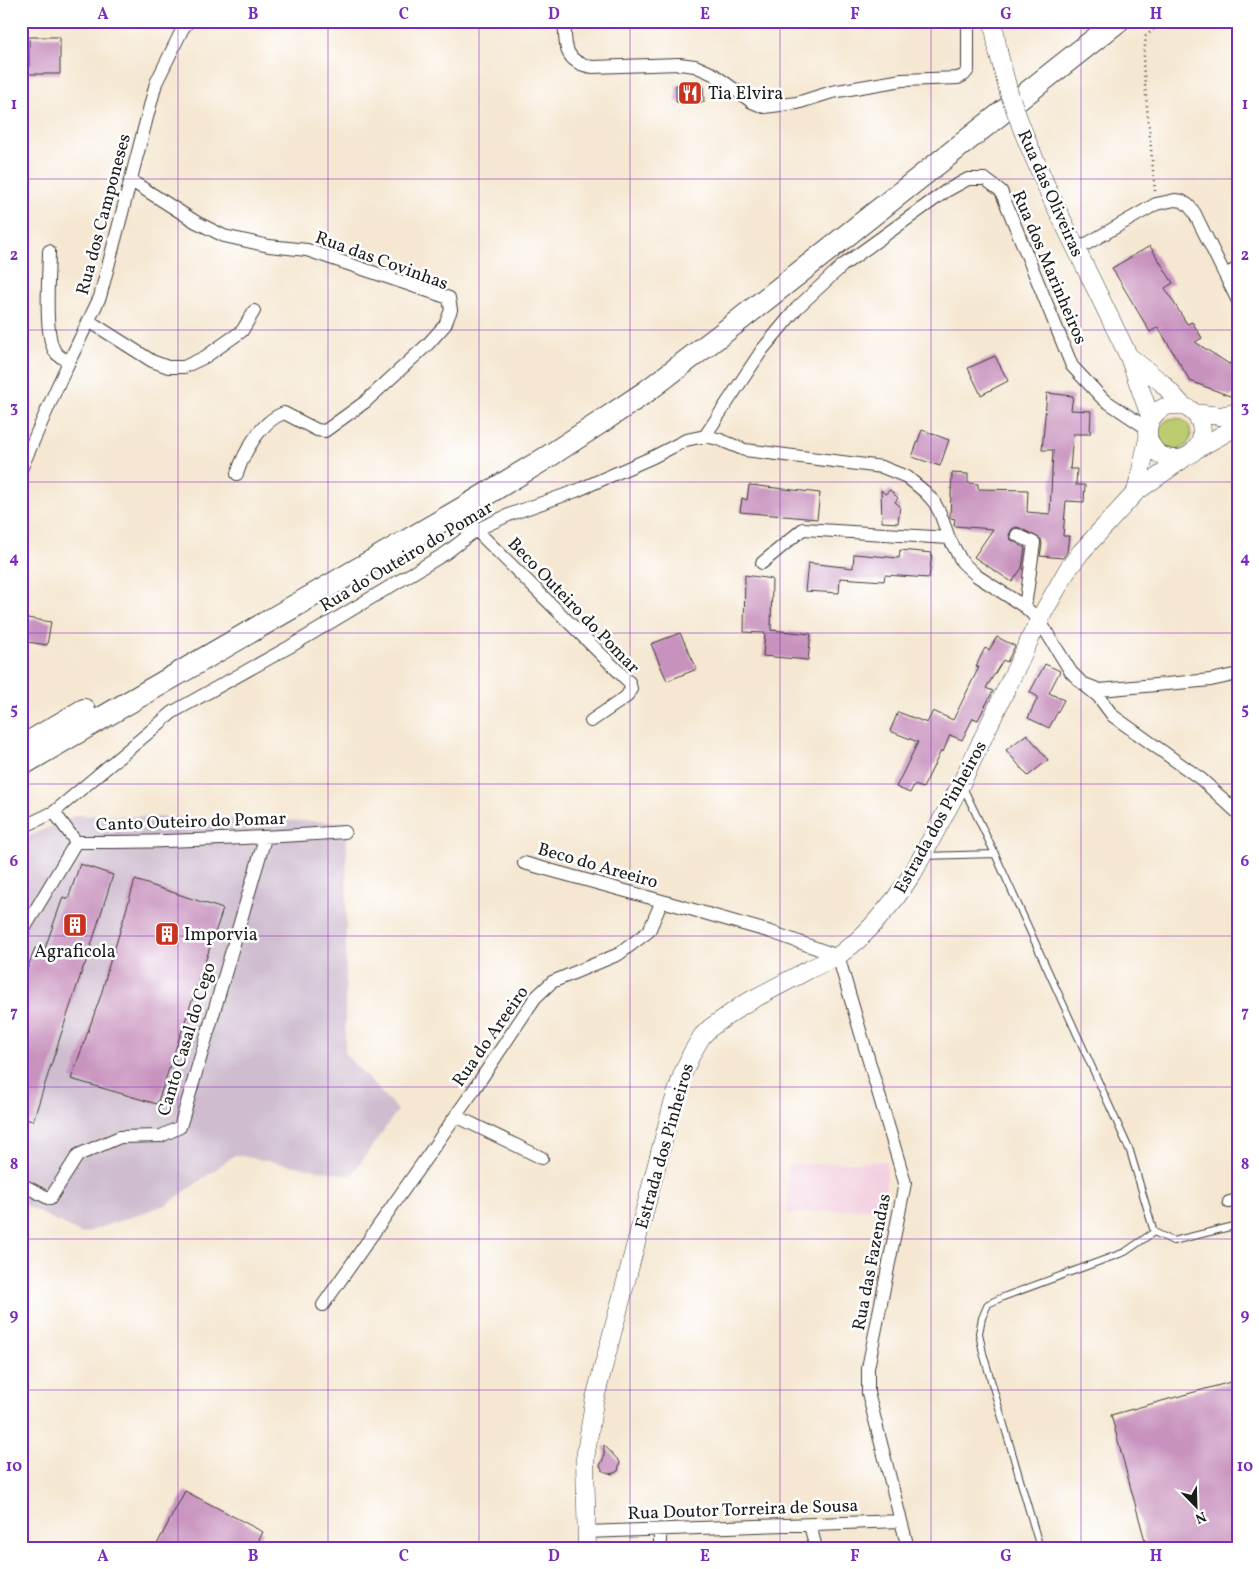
<svg xmlns="http://www.w3.org/2000/svg" width="1259" height="1569" viewBox="0 0 1259 1569" font-family="Vollkorn,serif">
<rect width="100%" height="100%" fill="#fff"/>
<filter id="ink" filterUnits="userSpaceOnUse"><feTurbulence type="fractalNoise" baseFrequency=".02" numOctaves="2"/><feDisplacementMap in="SourceGraphic" scale="10" xChannelSelector="R" yChannelSelector="G"/><feConvolveMatrix kernelMatrix="1 2 1 2 8 2 1 2 1" color-interpolation-filters="sRGB"/></filter>
<filter id="wash" filterUnits="userSpaceOnUse"><feTurbulence type="fractalNoise" baseFrequency=".0096" numOctaves="4" result="noise"/><feDisplacementMap in="SourceGraphic" scale="20" xChannelSelector="R" yChannelSelector="G"/><feGaussianBlur stdDeviation="1.12" result="paint"/><feColorMatrix in="noise" values="0 0 0 0 0 0 0 0 0 0 0 0 0 0 0 0 0 1.4 0 .05"/><feComposite in="paint" operator="in"/></filter>
<g filter="url(#wash)">
<rect width="100%" height="100%" fill="#f5e7d1"/>
<path fill="#f3cfe0" d="M886,1161l1,14 -4,32 -95,7v-49z"/>
<path fill="#cfbdcf" d="M76,815l271,7 -2,232 53,56 -47,66 -116,-21 -67,49 -86,30 -61,-31v-363z"/>
<path fill="#bdcc6e" stroke="#6c7445" d="M1159 434a16 16 0 1 1 32 0a16 16 0 1 1-32 0Z"/>
<g id="blocks">
<path fill="#c892be" d="M29,37h31v37h-31z
M703,84l1,18h-28v-17z
M1150,246l23,37 -8,5 22,36 5,-2 10,16 -7,4 34,22 9,-3v32l-8,3 -40,-15 -32,-54 -8,5 -38,-64z
M995,356l13,25 -27,14 -13,-27z
M1047,393l26,3 -2,14 20,1 -1,23h-17l-3,35h7l-1,16h9l-1,17 -18,-1 -3,35h6l-2,16 -4,6 -23,-2 2,-12 -1,-5 -21,-11 -4,-1 -4,2 -3,6 1,4 15,9 -3,20 -10,14 -38,-25 19,-28 -39,-3 1,-7 -5,-1v-1l2,-44 16,1v9l10,1v5l50,1 -1,22 23,2 3,-64h-11z
M922,430l27,10 -9,26 -28,-9z
M749,485l71,8 -3,26 -77,-7 2,-14 5,2z
M881,490l4,4 5,-4 8,8 -3,4 5,4 -2,17 -16,-1z
M900,550l32,3 -3,25 -44,-3 -1,6 -44,-3 -1,15 -34,-2 3,-28 45,5 1,-14 45,4z
M745,575l27,4 -1,51 40,4 -3,26 -45,-4 2,-23 -21,-1z
M21,617l30,5 -4,23 -26,-4z
M680,633l17,36 -30,12 -16,-37z
M997,637l18,9 -8,16 -4,-2 -17,28 7,3 -15,29 -5,-2 -11,22 -12,-5 -7,17 -2,-1 -18,37 -9,-3 -4,8 -14,-6 22,-45 -28,-11 8,-19 29,11 6,-12 20,9 26,-53 -3,-1 9,-18 4,2z
M1045,664l15,7 -11,22 15,7 -15,28 -21,-10 10,-21 -8,-5z
M1027,734l21,26 -20,16 -22,-26z
M80,864l33,11 -28,90h-1l-17,51 -34,105 -12,-3v-131l14,-39 9,3 19,-54 5,2z
M135,880l88,29 -66,195 -86,-25 30,-84 10,-37h1z
M1238,1380v168h-91l-36,-133z
M604,1445l16,17 -2,9 -6,3 -9,-3 -3,-5 4,-9z
M185,1491l78,41 -8,16h-100z"/>
</g>
</g>
<g filter="url(#ink)">
<use href="#blocks" fill-opacity="0" stroke="#3d3a37" stroke-width="1"/>
<g fill="none" stroke-linecap="round" stroke-linejoin="round">
<defs>
<path id="lane" d="M963,787l32,67 135,297 24,81
M924,856l71,-2
M1154,1232l19,9 65,-16
M1040,1548l-57,-195 -4,-20 3,-15 6,-14 15,-7 122,-45 29,-20"/>
<path id="street" d="M565,21c-1,24 0,43 28,46l86,-3 16,2 18,8 39,28 12,5 33,-4 35,-11 70,-12 56,-2 6,-3 4,-5v-49
M130,180l66,42 28,14 45,10 38,4 142,48 2,12 -6,15 -17,19 -63,58 -40,29 -8,-1 -33,-17c-23,8 -40,39 -47,61
M1076,250l80,-46 19,-4 7,1 6,4 6,7 31,63 13,-7
M49,251c0,22 -6,86 7,102 3,4 9,6 13,9
M1225,275l13,26
M89,321l63,40 16,6h16l21,-10 37,-26 12,-20
M705,436l57,-86 35,-42 45,-42 104,-75 22,-12h17l16,12 71,175 31,33 45,30
M21,469l37,-84 42,-88 56,-214 27,-55 6,-7
M476,530l153,152 2,7 -5,8 -35,24
M1017,535l17,8 -9,64
M762,563l41,-34 146,9
M1087,687l11,9 15,20 88,63 37,34
M54,812l22,30c89,1 179,-4 269,-10
M21,828l33,-16 119,-100 118,-66 155,-93 30,-23 35,-16 65,-23 77,-34 33,-17 19,-4 13,3 27,11 137,17 25,10 18,15 9,10 6,11 9,25 13,24 15,14 48,31 14,13 32,52 11,11 18,7 111,-10 27,-6
M524,863l138,38
M21,937l3,-8 52,-87
M456,1116l86,42
M21,1184l29,15 28,-44 42,-18 41,-1 19,-9 85,-289
M1229,1202l9,-2
M323,1305l148,-211 64,-96 17,-16 67,-28 30,-23 13,-30 109,31 67,24 67,227 -37,185v25l40,155
M810,1525l6,23
M586,1532l315,-11
M660,1548v-18"/>
<path id="secondary" d="M993,21l5,30
M1024,134l26,61 79,162 22,62
M1130,357l32,26 21,23
M1148 432a27 27 0 1 1 54 0a27 27 0 1 1-54 0Z
M1194,413l26,3 18,-4
M1197,449l41,-23
M1136,492l12,-53
M587,1548l-2,-89 9,-57 78,-295 11,-34 9,-20 10,-17 8,-8 34,-24 66,-35 28,-13 20,-16 13,-13 24,-28 18,-26 48,-89 78,-164 29,-51 13,-17 55,-60 47,-33"/>
<path id="highway" d="M21,747l63,-37
M21,765l444,-258 81,-49 58,-38 43,-29 76,-58 395,-312"/>
</defs>
<use href="#lane" stroke="#3d3a37" stroke-width="8"/>
<use href="#street" stroke="#3d3a37" stroke-width="14"/>
<use href="#secondary" stroke="#3d3a37" stroke-width="19"/>
<use href="#highway" stroke="#3d3a37" stroke-width="24"/>
<path stroke="#3d3a37" stroke-width="2.5" stroke-dasharray="1 4" stroke-linecap="butt" d="M1155,191l-12,-127 3,-28 17,-15"/>
<use href="#lane" stroke="#fff" stroke-width="6"/>
<use href="#street" stroke="#fff" stroke-width="12"/>
<use href="#secondary" stroke="#fff" stroke-width="18"/>
<use href="#highway" stroke="#fff" stroke-width="22"/>
<defs>
<path id="secondary-bridge" d="M998,51l11,42 15,41"/>
</defs>
<use href="#secondary-bridge" stroke="#3d3a37" stroke-width="19" stroke-linecap="butt"/>
<use href="#secondary-bridge" stroke="#fff" stroke-width="18"/>
</g>
</g>
<path fill="none" stroke="#7b2cbf" stroke-width="1" stroke-opacity="0.55" d="M178,21v1527M328,21v1527M479,21v1527M630,21v1527M780,21v1527M931,21v1527M1081,21v1527M21,179h1217M21,330h1217M21,482h1217M21,633h1217M21,784h1217M21,936h1217M21,1087h1217M21,1239h1217M21,1390h1217"/>
<defs>
<symbol id="restaurant-square" viewBox="-11 -11 22 22"><rect x="-9" y="-9" width="18" height="18" rx="4" fill="#c8321e" stroke="#fff"/><path d="M-5-6h1v4h1v-4h1v4h1v-4h1v5L-1.5 .5V6h-2V.5L-5-1ZM5-6V6H3V1.5H1.5Q1.5-4 5-6Z" fill="#fff"/></symbol>
<symbol id="building-square" viewBox="-11 -11 22 22"><rect x="-9" y="-9" width="18" height="18" rx="4" fill="#c8321e" stroke="#fff"/><path d="M-4-6H4V6H1V3H-1V6H-4ZM-2.5-4.3h1.7v1.8h-1.7ZM.8-4.3h1.7v1.8H.8ZM-2.5-1h1.7V.8h-1.7ZM.8-1h1.7V.8H.8Z" fill="#fff"/></symbol>
</defs>
<g fill-rule="evenodd">
<use href="#restaurant-square" x="676" y="79" width="28" height="28"/>
<use href="#building-square" x="61" y="911" width="28" height="28"/>
<use href="#building-square" x="153" y="920" width="28" height="28"/>
</g>
<g text-anchor="middle" stroke-width="5" stroke-linejoin="round" paint-order="stroke">
<g font-size="18" fill="#1c1c1c" stroke="#fff" text-anchor="start">
<text x="708" y="99">Tia Elvira</text>
<text x="184" y="940">Imporvia</text>
<text x="75" y="957" text-anchor="middle">Agraficola</text>
</g>
<g font-size="18" fill="#1c1c1c" stroke="#fff">
<text transform="translate(1051 193) rotate(66)" y="6">Rua das Oliveiras</text>
<text transform="translate(103 214) rotate(-75)" y="6">Rua dos Camponeses</text>
<text transform="translate(382 260) rotate(20)" y="6">Rua das Covinhas</text>
<text transform="translate(1050 267) rotate(67)" y="6">Rua dos Marinheiros</text>
<text transform="translate(406 556) rotate(-31)" y="6">Rua do Outeiro do Pomar</text>
<text transform="translate(574 605) rotate(46)" y="6">Beco Outeiro do Pomar</text>
<text transform="translate(940 817) rotate(-61)" y="6">Estrada dos Pinheiros</text>
<text transform="translate(191 821) rotate(-2)" y="6">Canto Outeiro do Pomar</text>
<text transform="translate(598 865) rotate(16)" y="6">Beco do Areeiro</text>
<text transform="translate(490 1036) rotate(-55)" y="6">Rua do Areeiro</text>
<text transform="translate(186 1039) rotate(-73)" y="6">Canto Casal do Cego</text>
<text transform="translate(664 1146) rotate(-74)" y="6">Estrada dos Pinheiros</text>
<text transform="translate(871 1262) rotate(-79)" y="6">Rua das Fazendas</text>
<text transform="translate(743 1509) rotate(-2)" y="6">Rua Doutor Torreira de Sousa</text>
</g>
</g>
<rect width="1259" height="1569" fill="none" stroke="#fff" stroke-width="55"/>
<g transform="translate(1196 1506) rotate(157)" stroke="#ffffff" stroke-width="4" paint-order="stroke">
<path d="M0-4L9 19L0 12L-9 19Z" fill="#1c1c1c"/>
<text y="-8" font-size="14" font-weight="bold" text-anchor="middle" fill="#1c1c1c">N</text>
</g>
<rect x="28" y="28" width="1204" height="1514" fill="none" stroke="#7b2cbf" stroke-width="2"/>
<g font-size="16" text-anchor="middle" font-weight="bold" fill="#7b2cbf">
<text x="103" y="19">A</text>
<text x="253" y="19">B</text>
<text x="404" y="19">C</text>
<text x="554" y="19">D</text>
<text x="705" y="19">E</text>
<text x="855" y="19">F</text>
<text x="1006" y="19">G</text>
<text x="1156" y="19">H</text>
<text x="14" y="109">1</text>
<text x="1245" y="109">1</text>
<text x="14" y="260">2</text>
<text x="1245" y="260">2</text>
<text x="14" y="412">3</text>
<text x="1245" y="412">3</text>
<text x="14" y="563">4</text>
<text x="1245" y="563">4</text>
<text x="14" y="714">5</text>
<text x="1245" y="714">5</text>
<text x="14" y="866">6</text>
<text x="1245" y="866">6</text>
<text x="14" y="1017">7</text>
<text x="1245" y="1017">7</text>
<text x="14" y="1169">8</text>
<text x="1245" y="1169">8</text>
<text x="14" y="1320">9</text>
<text x="1245" y="1320">9</text>
<text x="14" y="1471">10</text>
<text x="1245" y="1471">10</text>
<text x="103" y="1561">A</text>
<text x="253" y="1561">B</text>
<text x="404" y="1561">C</text>
<text x="554" y="1561">D</text>
<text x="705" y="1561">E</text>
<text x="855" y="1561">F</text>
<text x="1006" y="1561">G</text>
<text x="1156" y="1561">H</text>
</g>
</svg>
